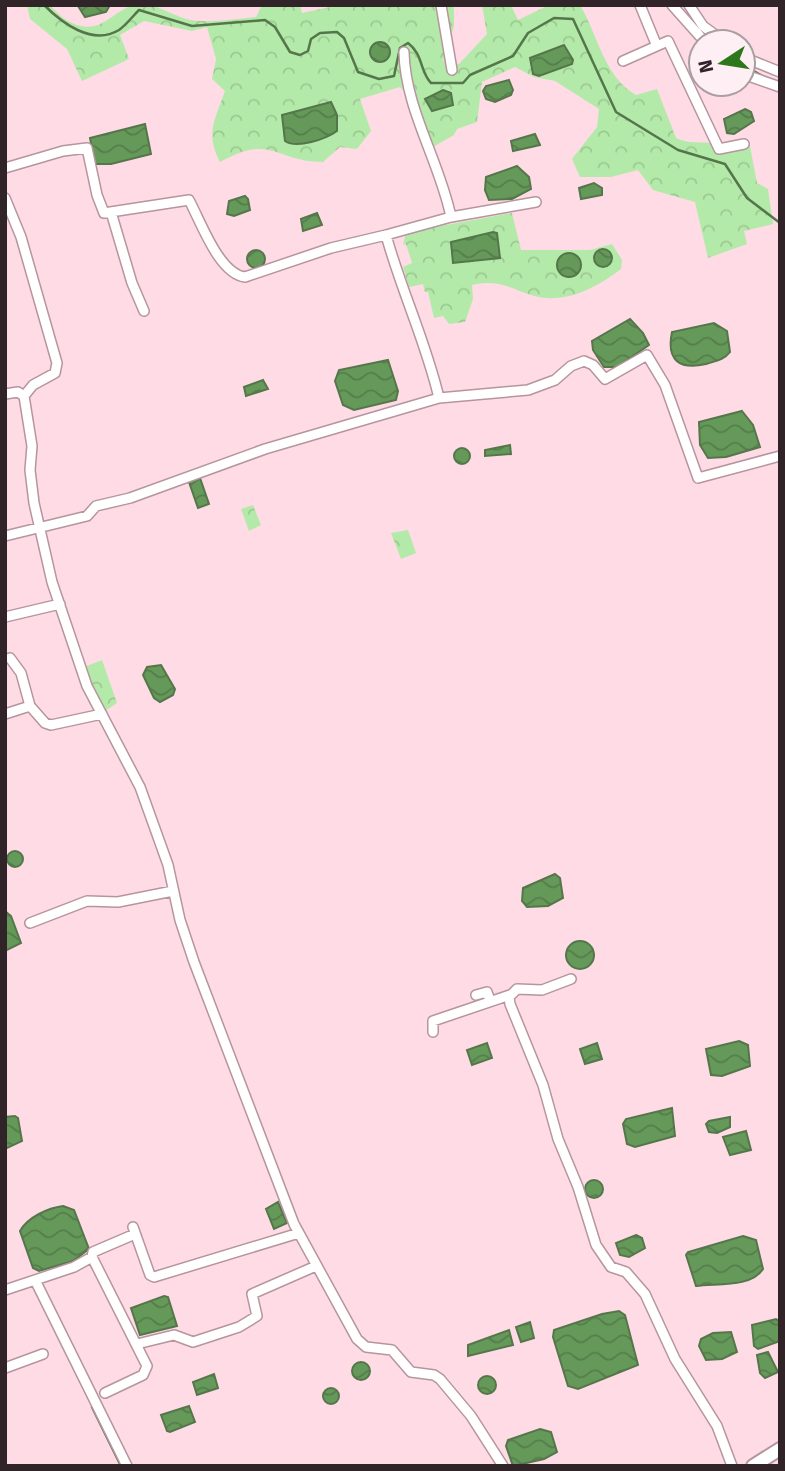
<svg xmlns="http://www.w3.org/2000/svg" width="785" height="1471" viewBox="0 0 785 1471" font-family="'Fira Sans',sans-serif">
<defs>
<pattern id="forest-crowns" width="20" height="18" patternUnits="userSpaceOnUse" patternTransform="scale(1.75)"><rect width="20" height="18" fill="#b4eaa9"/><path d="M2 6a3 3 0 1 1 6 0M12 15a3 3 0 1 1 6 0" fill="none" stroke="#9bc991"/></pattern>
<pattern id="water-waves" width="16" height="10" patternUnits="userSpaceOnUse" patternTransform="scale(1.75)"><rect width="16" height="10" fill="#65995a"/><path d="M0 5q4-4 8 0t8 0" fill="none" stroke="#547d4a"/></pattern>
</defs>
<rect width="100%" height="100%" fill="#fedbe5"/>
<path fill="url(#forest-crowns)" d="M27,5h23c9,10 17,18 31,21 22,5 34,-16 53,-21 19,-4 35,9 52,14 20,5 49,0 70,-2l6,-12h38l2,8 37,-8h115v21l-11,35 16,3 28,-30 -5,-29h29l7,15 31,-15h31c18,30 24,72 56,90l21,-6 19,49c16,8 32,1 44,8l29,-5 8,42 11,6 5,35 -29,7 3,13 -39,14 -13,-56 -42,-12 -15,-20 -27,7h-31l-8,-18 25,-32 2,-18 -44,-28 -21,-4 -19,-10 -33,15 -5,40 -20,7 -3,6 -21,12 -5,-2 -21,-51 -7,-7 -40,12 11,32 -14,18 -17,-2 -17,15c-50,-1 -50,-29 -103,0 -15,-29 -5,-42 5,-71l-13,-12 4,-20 -9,-32 -15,4 -48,-10 -24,14 9,24 -47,22 -15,-32 -37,-30z
M512,213l9,37h69l22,-6 10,16 -1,9c-21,16 -47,31 -75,29 -30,-3 -40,-21 -74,-13l1,14 -8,23 -16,2 -6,-8 -9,2 -6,-26h-3l-2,-8 -14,3 -6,-20 9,-4 -6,-19 -3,1 2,-9 19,-7z
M253,505l8,20 -12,6 -8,-22z
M408,530l8,23 -15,6 -10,-26z
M102,660l15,43 -12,8 -21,-44z"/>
<path fill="url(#water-waves)" stroke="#55764b" stroke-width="2" d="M110,5l-4,7 -21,5 -7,-11z
M370 52a10 10 0 1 1 20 0a10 10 0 1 1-20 0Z
M564,45l9,15 -1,4 -33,12 -6,-2 -3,-16z
M509,80l4,10 -2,5 -16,7 -9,-3 -3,-8 3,-5z
M443,90l8,3 2,12 -21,6 -7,-12z
M331,102l6,13v16c-11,8 -40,18 -52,10l-3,-26z
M745,109l6,3 3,9 -20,13 -7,-1 -3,-14z
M145,124l6,30 -40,10h-16l-5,-26z
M535,134l5,11 -27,6 -2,-10z
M517,166l12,11 2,12 -19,10 -23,1 -4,-10 1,-13z
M594,183l8,5v7l-21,4 -2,-11z
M245,196l3,3 2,11 -16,6 -7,-2 2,-13z
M317,213l5,12 -19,6 -2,-12z
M493,232l4,1 3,25 -47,5 -2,-21z
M594 258a9 9 0 1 1 18 0a9 9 0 1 1-18 0Z
M247 259a9 9 0 1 1 18 0a9 9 0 1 1-18 0Z
M557 265a12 12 0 1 1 24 0a12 12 0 1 1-24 0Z
M630,319l13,14 6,12 -32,22h-13l-11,-17 -1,-9z
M714,323l13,8 3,21c-6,8 -15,9 -24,12 -26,6 -40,-3 -34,-32z
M388,360l10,31 -2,9 -42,10 -11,-5 -8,-24 4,-11z
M263,380l5,9 -22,7 -2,-9z
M742,411l11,14 7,22 -34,10 -18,1 -8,-13 -1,-23z
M510,445l1,9 -26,2v-6z
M454 456a8 8 0 1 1 16 0a8 8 0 1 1-16 0Z
M200,478l9,26 -11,4 -9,-26z
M161,665l14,24 -2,6 -13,7 -6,-4 -11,-23 4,-8z
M7 859a8 8 0 1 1 16 0a8 8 0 1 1-16 0Z
M555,874l5,4 3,20 -15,8 -21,1 -5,-6 1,-13z
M5,911l6,5 10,27 -16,8z
M566 955a14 14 0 1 1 28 0a14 14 0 1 1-28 0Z
M739,1041l9,4 2,21 -28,10 -11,-1 -5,-26z
M487,1043l5,15 -20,7 -5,-15z
M597,1043l5,16 -17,5 -5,-15z
M672,1108l3,28 -40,11 -8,-3 -4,-20 3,-5z
M15,1116l3,2 4,23 -17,8v-32z
M730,1117v10l-13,6 -8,-1 -3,-8 3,-3z
M746,1131l5,19 -21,5 -7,-18z
M585 1189a9 9 0 1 1 18 0a9 9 0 1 1-18 0Z
M278,1202l9,21 -13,6 -8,-20z
M63,1206l11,4 15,39 -16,12 -34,10 -6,-3 -13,-37c8,-14 28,-23 43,-25z
M636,1235l6,3 3,10 -16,9 -9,-2 -4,-12z
M743,1236l13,4 7,29c-12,19 -47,14 -67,17l-10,-31 2,-3z
M164,1296l4,1 9,29 -37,9 -9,-27z
M619,1311l6,4 13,50 -60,24 -10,-3 -15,-49 1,-7 48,-16z
M776,1319l4,3v19l-22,8 -4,-3 -2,-21z
M530,1322l4,16 -13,4 -5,-15z
M509,1330l4,15 -45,11v-11z
M731,1332l6,20 -15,7 -16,1 -7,-14 2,-7 12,-6z
M768,1352l10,20 -13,6 -5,-5 -3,-18z
M352 1371a9 9 0 1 1 18 0a9 9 0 1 1-18 0Z
M214,1374l4,14 -21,7 -4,-13z
M478 1385a9 9 0 1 1 18 0a9 9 0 1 1-18 0Z
M323 1396a8 8 0 1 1 16 0a8 8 0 1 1-16 0Z
M189,1406l6,16 -25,10 -3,-1 -6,-16z
M540,1429l11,3 6,20 -13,7 -31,7 -7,-20 2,-6z"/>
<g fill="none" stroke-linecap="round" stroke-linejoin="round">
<path stroke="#55764b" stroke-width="2.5" d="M44,5c18,18 48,41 75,25 7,-5 14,-14 20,-20l53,16 73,-6 10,7 15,25 10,3 8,-4 3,-12 9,-6 17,-1 7,6 14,34 21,7 15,-3 6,-28 8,-5c15,11 12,29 23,40h32l7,-8 43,-19 15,-23 26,-15 19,1 43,93 62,38 47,14 22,34 33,25
M699,29l15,13
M743,65l21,12
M92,1407l29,59"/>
<defs>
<path id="minor" d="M441,5l11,65
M640,5l16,39
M672,5l33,37
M689,5l14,21 22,16
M404,52c1,57 36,110 47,165l-65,18c15,55 40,107 53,163
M743,57l37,15
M623,61l45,-20 51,108 25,-5
M743,74l37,13
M5,168l58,-17 24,-3 10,47 7,18 85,-13c12,22 30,74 56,77l86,-29 55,-13
M5,198l16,39 36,126 -2,10 -22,12 -9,11 8,50 -2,24 4,33 18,79 35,104 53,101 28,78 12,55 14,42 100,262 63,115 9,8 26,3 19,22 23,3 6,4 31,37 32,50
M111,212l21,71 12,28
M451,217l85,-15
M5,394l13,-2 6,4
M5,536l82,-20 9,-10 34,-8 135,-49 174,-51 89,-8 27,-10 16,-14 13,-5 9,4 12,14 42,-24 18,30 33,93 82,-22
M5,617l55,-13
M10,658l11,15 9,33
M5,714l25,-8 15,17 6,2 51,-11
M30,923l57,-22 31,1 55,-11
M571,979l-29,11 -25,-1 -8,8 1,7 33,81 15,54 20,48 18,58 15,22 15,5 19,22 30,65 42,67 15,40
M476,995l11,-3 3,8
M433,1032v-11l77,-26
M133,1227l17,48 4,2 145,-44
M92,1257l55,109 -4,9 -38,18
M35,1280l92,186
M5,1290l69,-23 18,-10 1,-5 42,-18
M137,1344l37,-9 19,7 46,-15 18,-11 -5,-22 64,-28
M5,1368l38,-14"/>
<path id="secondary" d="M753,1466l27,-17"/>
</defs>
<use href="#minor" stroke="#b6959e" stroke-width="12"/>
<use href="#secondary" stroke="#b6959e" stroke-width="16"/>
<use href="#minor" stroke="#fff" stroke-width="9"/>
<use href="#secondary" stroke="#fff" stroke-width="12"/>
</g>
<rect width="785" height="1471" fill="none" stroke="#312428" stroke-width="14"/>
<g transform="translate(722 63) rotate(258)"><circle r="33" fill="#fdeff3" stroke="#ab9ea2" stroke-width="2"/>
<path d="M0-5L12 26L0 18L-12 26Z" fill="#2d771c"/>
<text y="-10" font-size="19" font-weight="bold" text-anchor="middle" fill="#312428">N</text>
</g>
</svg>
